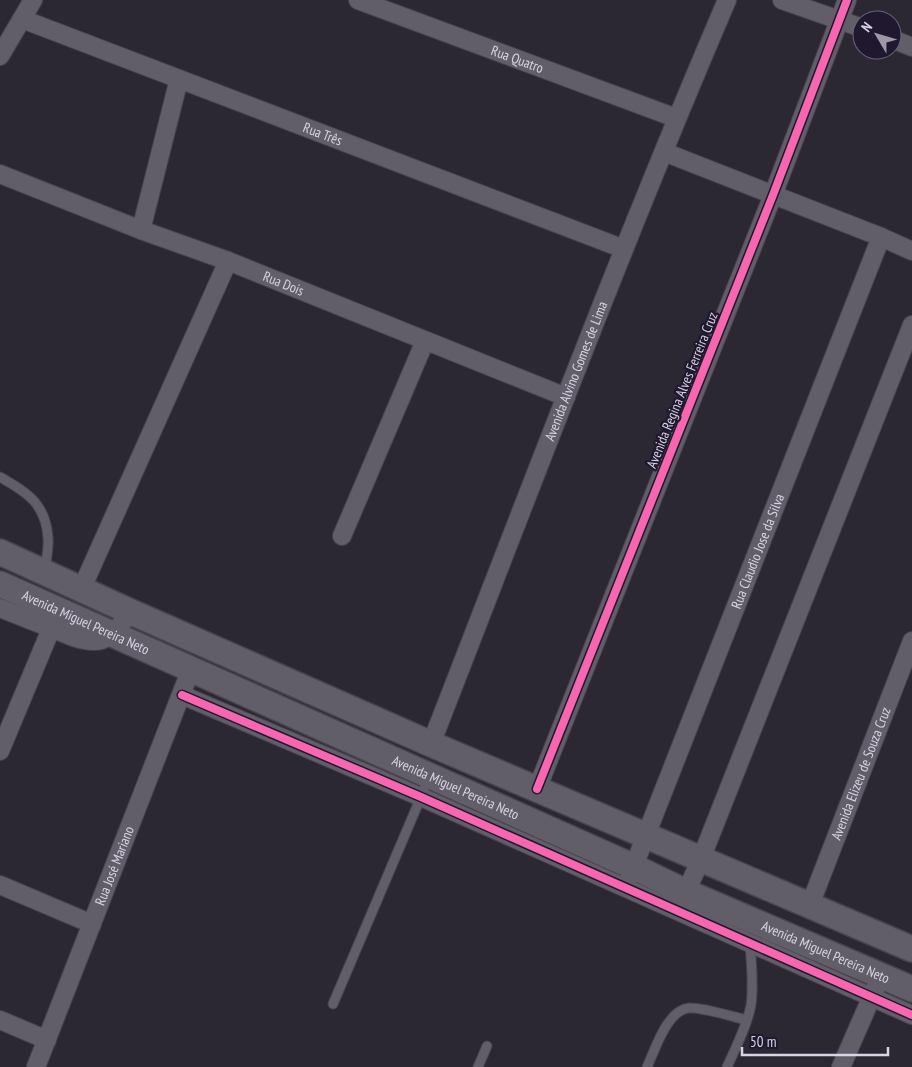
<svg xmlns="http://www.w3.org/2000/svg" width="912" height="1067" viewBox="0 0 912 1067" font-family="'PT Sans Narrow',sans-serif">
<rect width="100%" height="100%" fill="#2b2834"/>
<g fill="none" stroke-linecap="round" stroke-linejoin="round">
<defs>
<path id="service" d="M0,477c27,15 46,27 48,61 1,11 -2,22 -3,32
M333,1004l88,-207 8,-21
M478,1067l9,-21
M647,1067c8,-17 20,-57 42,-59 14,-1 44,9 58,12
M727,1067c9,-20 20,-41 24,-62 3,-21 0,-42 -1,-63"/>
<g id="minor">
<path id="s1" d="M358,0l318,118"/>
<path d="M782,0l80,28"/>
<path id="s2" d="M22,19l602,230"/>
<path d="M892,39l20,8"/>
<path d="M0,56l33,-56"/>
<path d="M664,152l217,85 31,14"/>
<path id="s3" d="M0,174l141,56 87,31 338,136"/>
<path d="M141,230l38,-151"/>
<path d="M342,536l83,-195"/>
<path d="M82,588l146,-327"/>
<path d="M0,608l73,29c33,11 38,-1 58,-25"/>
<path d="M182,695l239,102 491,218"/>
<path id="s4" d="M431,744c97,-249 191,-499 296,-744"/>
<path d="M0,751l51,-122"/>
<path d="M537,789l236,-594 74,-195"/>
<path id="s5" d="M630,876l251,-639"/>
<path d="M0,885l92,39"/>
<path d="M681,903l20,-44 211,-534"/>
<path id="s6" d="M810,905l102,-264"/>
<path d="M0,1020l47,20"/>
<path id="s7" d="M36,1067l155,-398"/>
<path d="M841,1067l35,-80"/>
</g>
<g id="secondary">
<path d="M0,552l131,60 300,132 481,205"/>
<path id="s8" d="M0,584l634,283 52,25 226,97"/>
</g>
</defs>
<use href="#service" stroke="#47444f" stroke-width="11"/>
<use href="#minor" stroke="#47444f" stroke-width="20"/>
<use href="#secondary" stroke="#47444f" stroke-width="28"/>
<use href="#service" stroke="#615e69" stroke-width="9"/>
<use href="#minor" stroke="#615e69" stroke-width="18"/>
<use href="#secondary" stroke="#615e69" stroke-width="25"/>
<defs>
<path id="cycleway" d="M182,695l239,102 491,218
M537,789l236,-594 74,-195"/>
</defs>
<use href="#cycleway" stroke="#20182f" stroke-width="11"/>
<use href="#cycleway" stroke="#f766af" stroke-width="8"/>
</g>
<g text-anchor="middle" stroke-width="4.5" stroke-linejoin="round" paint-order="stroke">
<g font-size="14" fill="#d9d4e5" stroke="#20182f">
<text dy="5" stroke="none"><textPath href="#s1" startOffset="170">Rua Quatro</textPath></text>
<text dy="5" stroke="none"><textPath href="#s2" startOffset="322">Rua Três</textPath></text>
<text dy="5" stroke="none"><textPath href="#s3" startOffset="304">Rua Dois</textPath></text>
<text dy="5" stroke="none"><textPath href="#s4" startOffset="400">Avenida Alvino Gomes de Lima</textPath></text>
<text transform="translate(682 390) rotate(-68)" y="5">Avenida Regina Alves Ferreira Cruz</text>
<text dy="5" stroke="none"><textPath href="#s5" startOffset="349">Rua Claudio Jose da Silva</textPath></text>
<text dy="5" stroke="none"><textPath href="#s8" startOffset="94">Avenida Miguel Pereira Neto</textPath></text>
<text dy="5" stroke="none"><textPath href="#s6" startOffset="141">Avenida Elizeu de Souza Cruz</textPath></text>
<text dy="5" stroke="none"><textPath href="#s8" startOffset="499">Avenida Miguel Pereira Neto</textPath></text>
<text dy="5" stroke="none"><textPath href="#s7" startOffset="216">Rua José Mariano</textPath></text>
<text dy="5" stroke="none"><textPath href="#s8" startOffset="904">Avenida Miguel Pereira Neto</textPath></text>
</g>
</g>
<g transform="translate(877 35) rotate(308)"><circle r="24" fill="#20182f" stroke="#6a6378"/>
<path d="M0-4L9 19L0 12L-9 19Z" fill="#9c98a7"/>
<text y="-8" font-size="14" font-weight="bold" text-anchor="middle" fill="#d9d4e5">N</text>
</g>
<path d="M742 1047v8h146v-8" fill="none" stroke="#d9d4e5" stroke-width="2.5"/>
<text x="750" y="1047" font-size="15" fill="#d9d4e5" stroke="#20182f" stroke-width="4" paint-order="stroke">50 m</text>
</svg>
